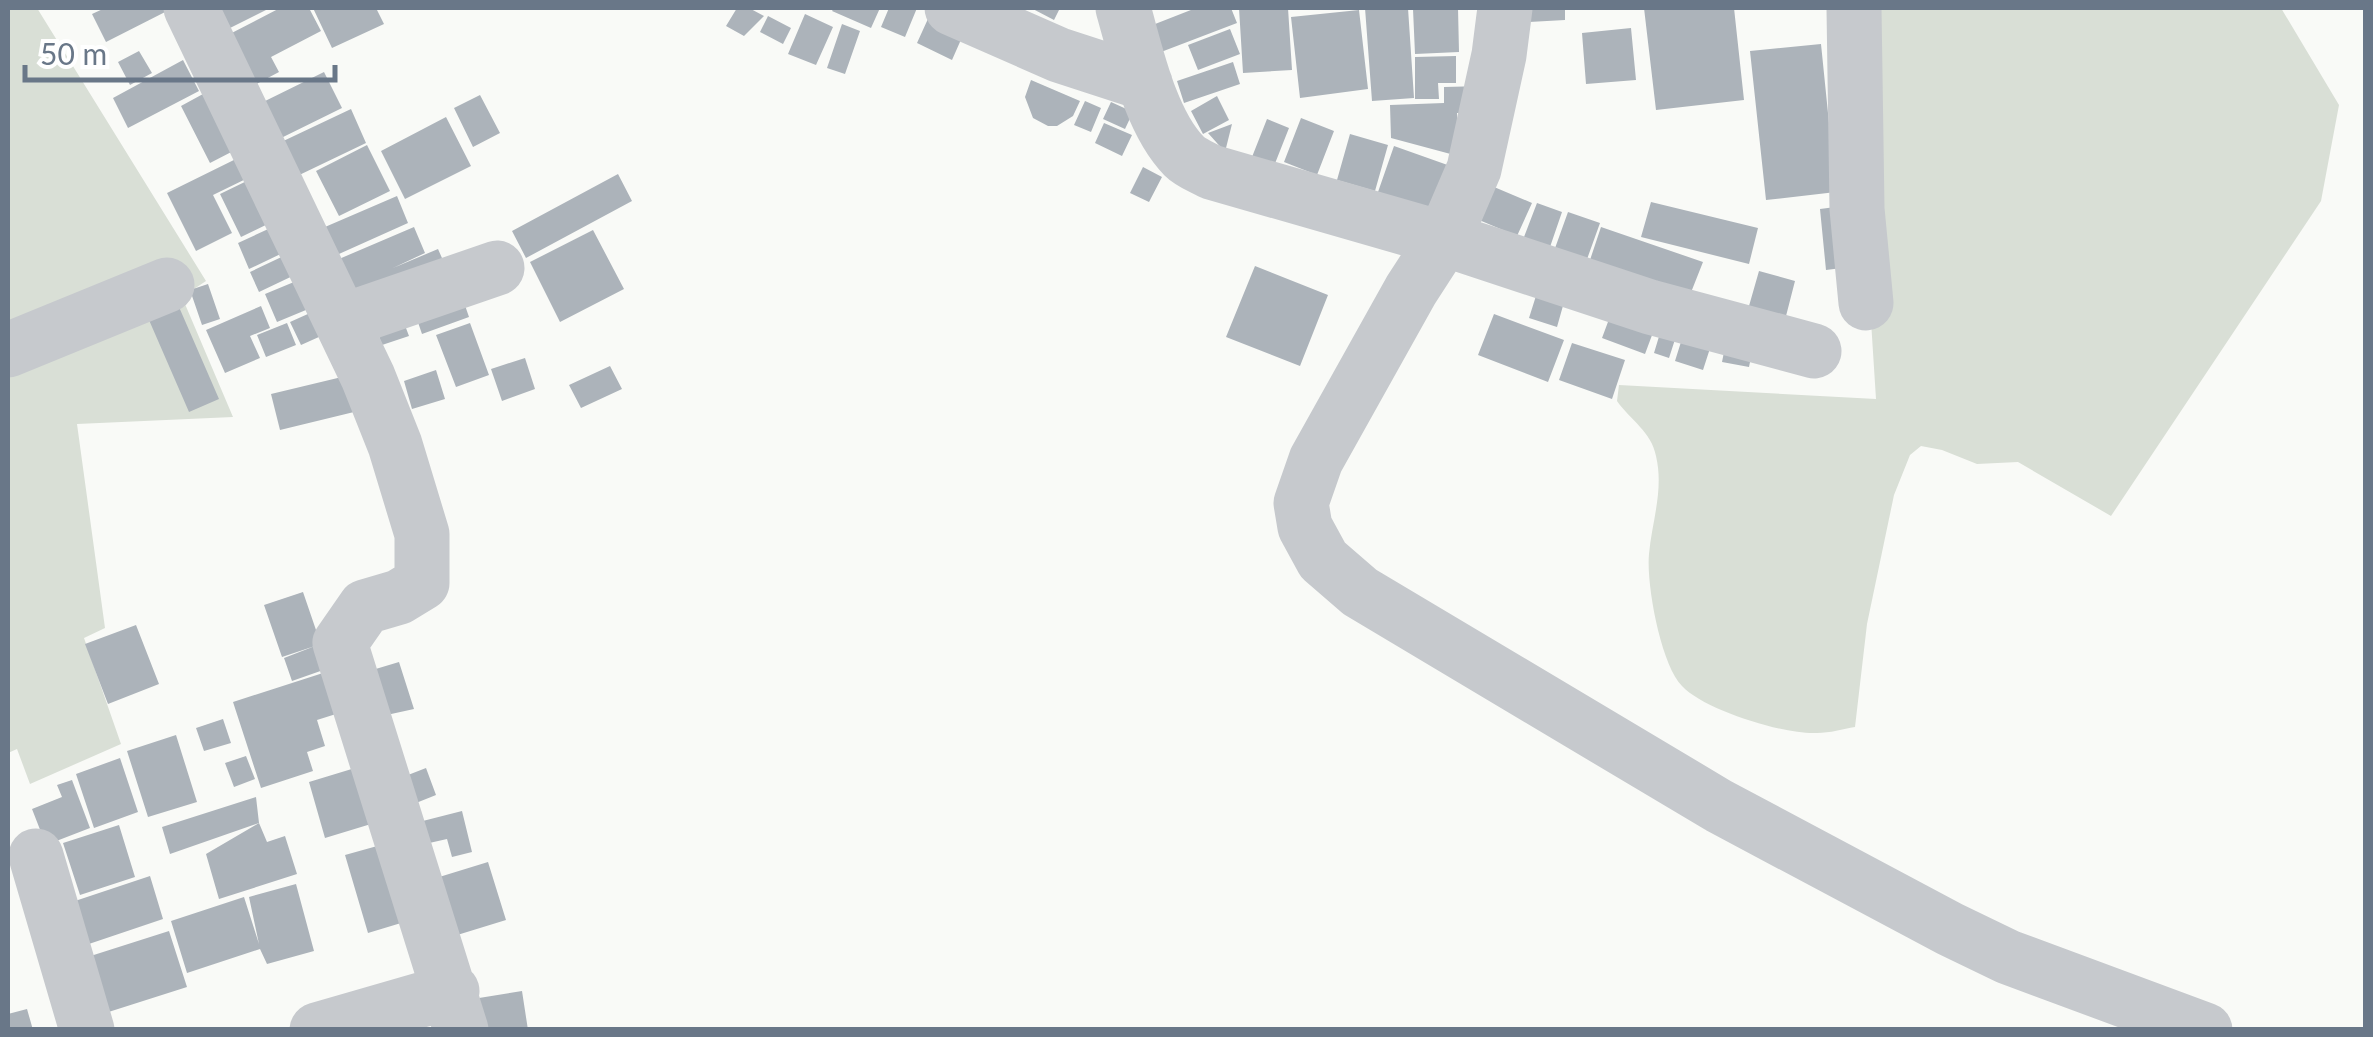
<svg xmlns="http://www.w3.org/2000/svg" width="2373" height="1037" viewBox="0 0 2373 1037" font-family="Lato,sans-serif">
<rect width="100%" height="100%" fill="#f9faf7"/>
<path fill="#d9dfd6" d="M8,8h29l169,273 -24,16 51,120 -156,7 28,204 -21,10 37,106 -91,40 -13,-35 -9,4z
M1851,8h430l58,97 -18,96 -210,315 -93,-54 -41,2 -35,-14 -21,-4 -11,9 -16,40 -27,129 -12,103c-12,2 -25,6 -38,6 -32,2 -113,-23 -135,-47 -21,-21 -36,-102 -33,-132 3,-33 15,-64 7,-98 -5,-25 -25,-35 -39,-55l2,-16 257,14z"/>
<path fill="#acb3ba" d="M105,8h68l-67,34 -14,-28z
M214,8h56l-44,22z
M280,8h29l12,23 -50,26 8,15 -30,16 -27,-50z
M313,8h63l8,16 -52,24z
M737,8h12l15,8 -20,20 -18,-10z
M834,8h46l-9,20 -39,-17z
M889,8h28l-12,29 -24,-10z
M1031,8h29l-6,12z
M1196,8h35l6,15 -76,29 -11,-26z
M1239,8h49l4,62 -49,3z
M1365,8h43l6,90 -42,3z
M1458,8l1,44 -44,2 -2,-45z
M1528,8h37v12l-36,2z
M1644,8h90l10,92 -88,10z
M932,10l35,16 -15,34 -35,-17z
M1359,10l9,79 -68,9 -9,-81z
M805,14l28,13 -17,38 -28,-11z
M768,16l23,12 -8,16 -23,-12z
M842,24l18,7 -15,43 -18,-6z
M1631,28l5,52 -50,4 -4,-51z
M1230,29l10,25 -42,16 -10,-25z
M1821,44l15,148 -70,8 -16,-149z
M139,51l13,22 -22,12 -12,-23z
M1456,56v27h-18l1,16h-24v-42z
M183,60l16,31 -71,37 -15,-30z
M1233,62l7,22 -56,19 -7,-22z
M324,72l18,36 -67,33 -18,-36z
M1031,80l49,21 -7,15 -16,10h-9l-15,-8 -8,-21z
M1483,86v27h-26l1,43 -67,-18 -1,-33 54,-2v-16z
M203,94l38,53 -31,16 -29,-57z
M480,95l20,38 -27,14 -19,-39z
M1217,96l12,24 -26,14 -12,-23z
M1085,101l16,7 -10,24 -17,-7z
M1111,102l22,10 -8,17 -22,-10z
M351,109l15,34 -73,35 -16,-34z
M446,117l25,49 -66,33 -24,-48z
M1301,118l33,13 -17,44 -33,-13z
M1267,119l22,9 -15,38 -22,-9z
M1104,123l28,12 -10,21 -27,-13z
M1232,124l-7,28 -17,-19z
M1350,134l38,11 -13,46 -38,-11z
M367,145l23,46 -51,25 -23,-45z
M1394,146l62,22 -16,46 -62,-22z
M244,155l10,20 -41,20 19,38 -36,18 -29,-58z
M1143,167l19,10 -13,25 -19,-9z
M618,174l14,27 -106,57 -14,-27z
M255,177l21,43 -35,17 -21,-43z
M1487,184l45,19 -15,33 -45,-19z
M397,196l11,27 -78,35 -12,-28z
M1651,202l107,26 -9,36 -108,-27z
M1537,203l25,9 -12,35 -26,-10z
M1851,205l7,61 -32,4 -6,-61z
M1568,212l32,11 -14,39 -32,-11z
M277,225l12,25 -40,19 -11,-26z
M414,227l11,26 -32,15 45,-19 11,25 -91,39 -26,-51z
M1601,227l102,35 -15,38 -100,-34z
M593,230l31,59 -64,33 -30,-60z
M292,252l9,20 -42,20 -9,-20z
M1255,266l73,29 -28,71 -74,-29z
M1759,271l36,10 -9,35 -37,-10z
M306,277l12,28 -41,17 -12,-28z
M1541,280l27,8 -11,39 -28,-9z
M208,284l12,35 -18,6 -12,-35z
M458,285l11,32 -47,17 -11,-32z
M1615,303l43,16 -13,35 -43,-16z
M261,306l9,22 -20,8 10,22 -35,15 -19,-43z
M179,307l40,92 -30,13 -40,-92z
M398,307l11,29 -27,9 -10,-29z
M319,309l11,23 -29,13 -11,-23z
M1494,314l70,26 -16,42 -70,-27z
M1664,320l16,4 -11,34 -15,-5z
M287,323l9,22 -30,12 -9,-22z
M470,323l19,52 -33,12 -20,-52z
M1686,326l28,10 -11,34 -28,-9z
M1726,342l27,5 -4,20 -27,-5z
M1572,343l53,17 -13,39 -53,-19z
M525,358l10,31 -33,12 -11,-32z
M610,366l12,23 -41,19 -12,-23z
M436,370l9,29 -33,10 -8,-28z
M346,376l8,36 -74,18 -9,-36z
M303,592l26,76 -37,13 -8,-23 31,-12 -33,11 -18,-52z
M136,625l23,59 -51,20 -23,-60z
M399,662l15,47 -32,7 -13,-45z
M323,673l13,41 -19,6 8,26 -18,6 6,19 -52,17 -28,-86z
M223,719l8,24 -27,8 -8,-23z
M176,735l21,67 -49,15 -21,-66z
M246,756l9,23 -21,8 -9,-24z
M120,758l18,54 -44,16 -18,-54z
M355,768l16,56 -46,14 -16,-56z
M426,768l10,27 -35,14 -11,-27z
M72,780l18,48 -44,17 -14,-36 30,-12 -5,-12z
M256,797l3,26 8,19 18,-6 12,38 -78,25 -13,-45 53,-31 -89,31 -8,-27z
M462,811l10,41 -20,5 -5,-18 -31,7 -5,-22z
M119,825l16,52 -55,18 -17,-52z
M388,843l23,77 -43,13 -23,-78z
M488,862l18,58 -65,20 -18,-58z
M150,876l13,43 -86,29 -14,-43z
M296,884l18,67 -47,13 -7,-15 -73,24 -16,-52 73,-24 15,47 -10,-47z
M169,931l18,56 -91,29 -18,-56z
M522,991l6,39h-43l-6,-32z
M27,1009l6,21h-25v-16z"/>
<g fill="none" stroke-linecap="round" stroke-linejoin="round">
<path stroke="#c6c9cd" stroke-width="55" d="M191,8l177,369 27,68 27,89v49l-23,14 -34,10 -25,36 121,387
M952,8l107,47 86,28
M1123,8c13,45 27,113 61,148 7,7 18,11 27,16l233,67 206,68 164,44
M1505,8l-6,47 -25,114 -30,70 -33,51 -95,170 -15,43 4,24 18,33 37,32 359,214 231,123 58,28 197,73
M1854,8l3,201 9,94
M343,321l154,-53
M8,350l159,-65
M36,856l51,174
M317,1030l135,-39"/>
</g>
<rect width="2373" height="1037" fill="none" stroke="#697788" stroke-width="20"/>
<path d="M25 65v15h310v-15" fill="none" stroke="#697788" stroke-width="5"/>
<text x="40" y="65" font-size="30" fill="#697788" stroke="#ffffff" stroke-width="8" paint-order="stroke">50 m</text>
</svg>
